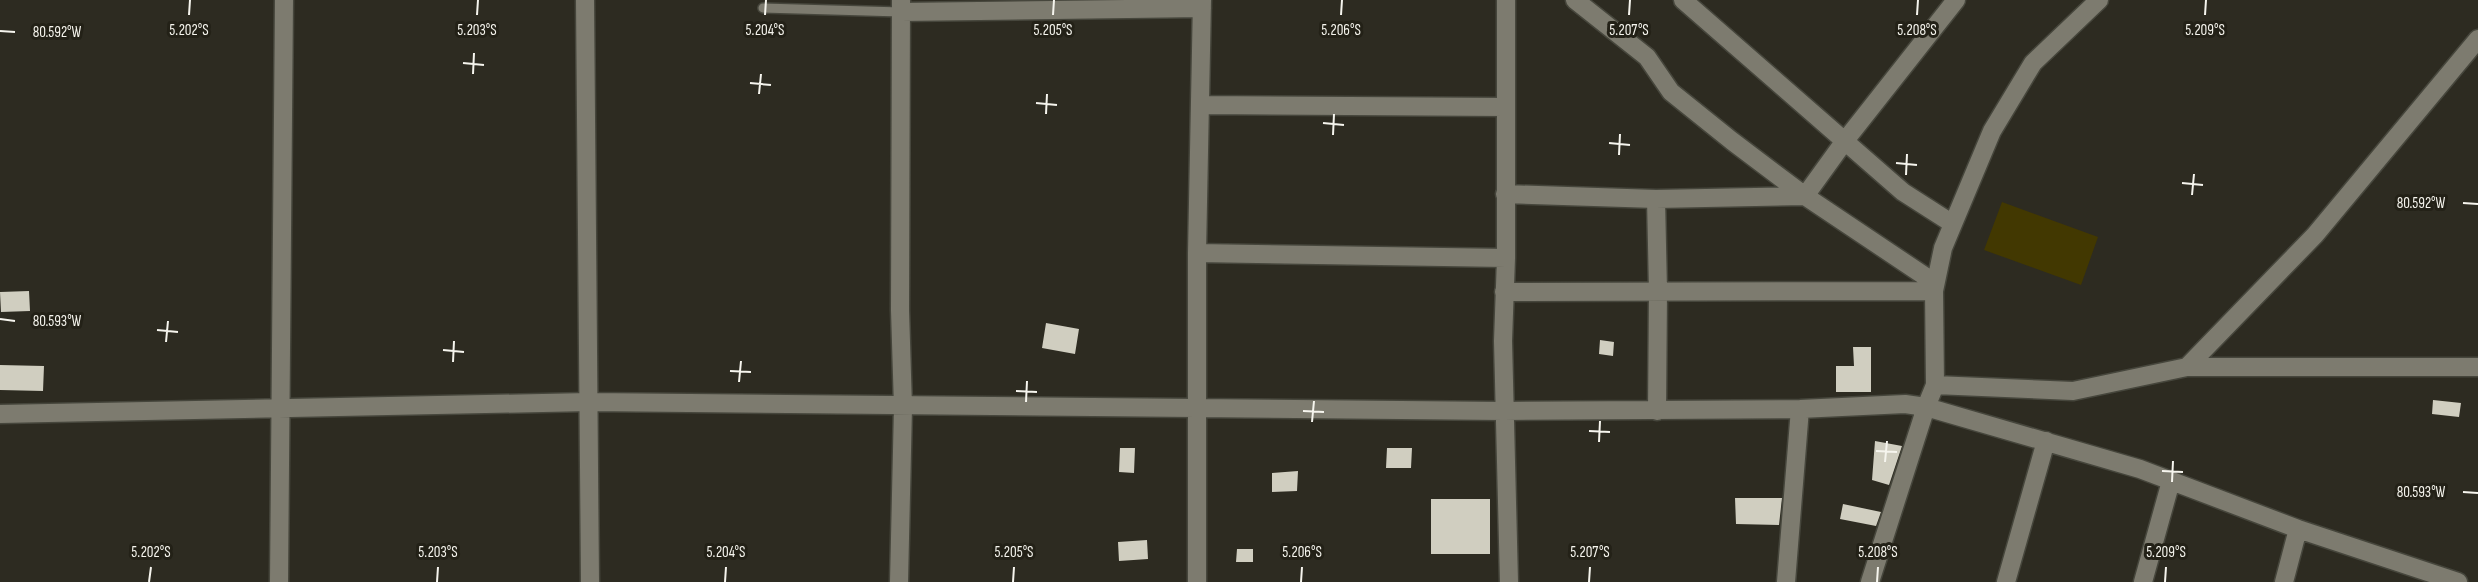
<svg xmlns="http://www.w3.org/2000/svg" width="2478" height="582" viewBox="0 0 2478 582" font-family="'Sofia Sans Condensed',sans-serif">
<rect width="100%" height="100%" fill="#2d2b21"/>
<path fill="#423801" d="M2002,202l96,35 -17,48 -97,-35z"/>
<path fill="#d0cec0" d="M29,291l1,20 -29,1 -1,-20z
M1046,323l33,6 -4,25 -33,-6z
M1600,340l14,2 -1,14 -14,-2z
M1853,347h18v45h-35v-26h18z
M0,365l44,1 -1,25 -43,-1z
M2433,400l28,3 -2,14 -27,-3z
M1875,441l27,5 -13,39 -17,-5z
M1120,448h15l-1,25 -15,-1z
M1387,448h25l-1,20h-25z
M1298,471l-1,20 -25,1v-19z
M1735,498h47l-3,27 -43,-1z
M1431,499h59v55h-59z
M1843,504l38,8 -5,14 -36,-7z
M1147,540l1,19 -29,2 -1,-19z
M1237,549h16v13h-17z"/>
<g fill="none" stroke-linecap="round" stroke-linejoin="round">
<defs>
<path id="lane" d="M763,8l138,4"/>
<path id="street" d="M585,0l5,582
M1506,0v258l-3,83 6,241
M1575,0l72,57 24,35 61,49 73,55 130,87
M1683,0l220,192 50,32
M901,12l301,-4
M1200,105l306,2
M1505,194l151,5 149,-3 39,-54 112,-142
M1656,199l2,92 -1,120
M1197,253l309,5
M1504,292l430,-1
M2187,367l128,-132 163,-196
M1935,385l138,6 114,-24h291
M0,414l589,-12 915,9 296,-2 105,-5 21,3 214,62 158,60 160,53
M279,582l5,-582
M899,582l4,-175 -3,-97 1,-310
M1197,582v-329l5,-253
M1786,582l14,-173
M1870,582l56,-175 9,-22 -1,-94 9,-43 49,-117 41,-68 66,-63
M2006,582l40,-141
M2143,582l28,-101
M2284,582l14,-53"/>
</defs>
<use href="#lane" stroke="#46463c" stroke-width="12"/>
<use href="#street" stroke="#46463c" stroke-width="21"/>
<use href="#lane" stroke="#7d7b6f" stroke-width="9"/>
<use href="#street" stroke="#7d7b6f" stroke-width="18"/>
</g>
<path fill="none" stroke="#f6f5ee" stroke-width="2" d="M189,15l1,-15M477,15l1,-15M765,15l1,-15M1053,15l1,-15M1341,15l1,-15M1629,15l1,-15M1917,15l1,-15M2205,15l1,-15M0,31l15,1M463,63l21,2M473,74l1,-21M750,83l21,2M759,94l2,-20M1036,103l21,2M1046,114l1,-20M1323,123l21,2M1333,135l1,-21M1609,143l21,2M1619,155l1,-21M1896,163l21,2M1906,175l1,-21M2182,183l21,2M2192,195l2,-21M2463,203l15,1M0,319l15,2M157,330l21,2M166,342l2,-21M443,350l21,2M453,362l1,-21M730,371l21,1M739,382l2,-21M1016,391l21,1M1026,402l1,-21M1303,411l21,1M1312,422l2,-21M1589,431l21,1M1599,442l1,-21M1876,451l21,1M1885,462l2,-21M2162,471l21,1M2172,482l1,-21M2463,492l15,1M149,582l2,-15M437,582l1,-15M725,582l1,-15M1013,582l1,-15M1301,582l1,-15M1589,582l1,-15M1877,582l1,-15M2165,582l1,-15"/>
<g font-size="15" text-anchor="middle" fill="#f6f5ee" stroke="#232117" stroke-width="6" stroke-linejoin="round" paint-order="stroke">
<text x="189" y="35">5.202°S</text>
<text x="477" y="35">5.203°S</text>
<text x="765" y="35">5.204°S</text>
<text x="1053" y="35">5.205°S</text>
<text x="1341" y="35">5.206°S</text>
<text x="1629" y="35">5.207°S</text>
<text x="1917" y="35">5.208°S</text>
<text x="2205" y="35">5.209°S</text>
<text x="57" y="37">80.592°W</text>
<text x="2421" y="208">80.592°W</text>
<text x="57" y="326">80.593°W</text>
<text x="2421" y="497">80.593°W</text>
<text x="151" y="557">5.202°S</text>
<text x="438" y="557">5.203°S</text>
<text x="726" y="557">5.204°S</text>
<text x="1014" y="557">5.205°S</text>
<text x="1302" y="557">5.206°S</text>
<text x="1590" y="557">5.207°S</text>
<text x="1878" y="557">5.208°S</text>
<text x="2166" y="557">5.209°S</text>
</g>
</svg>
